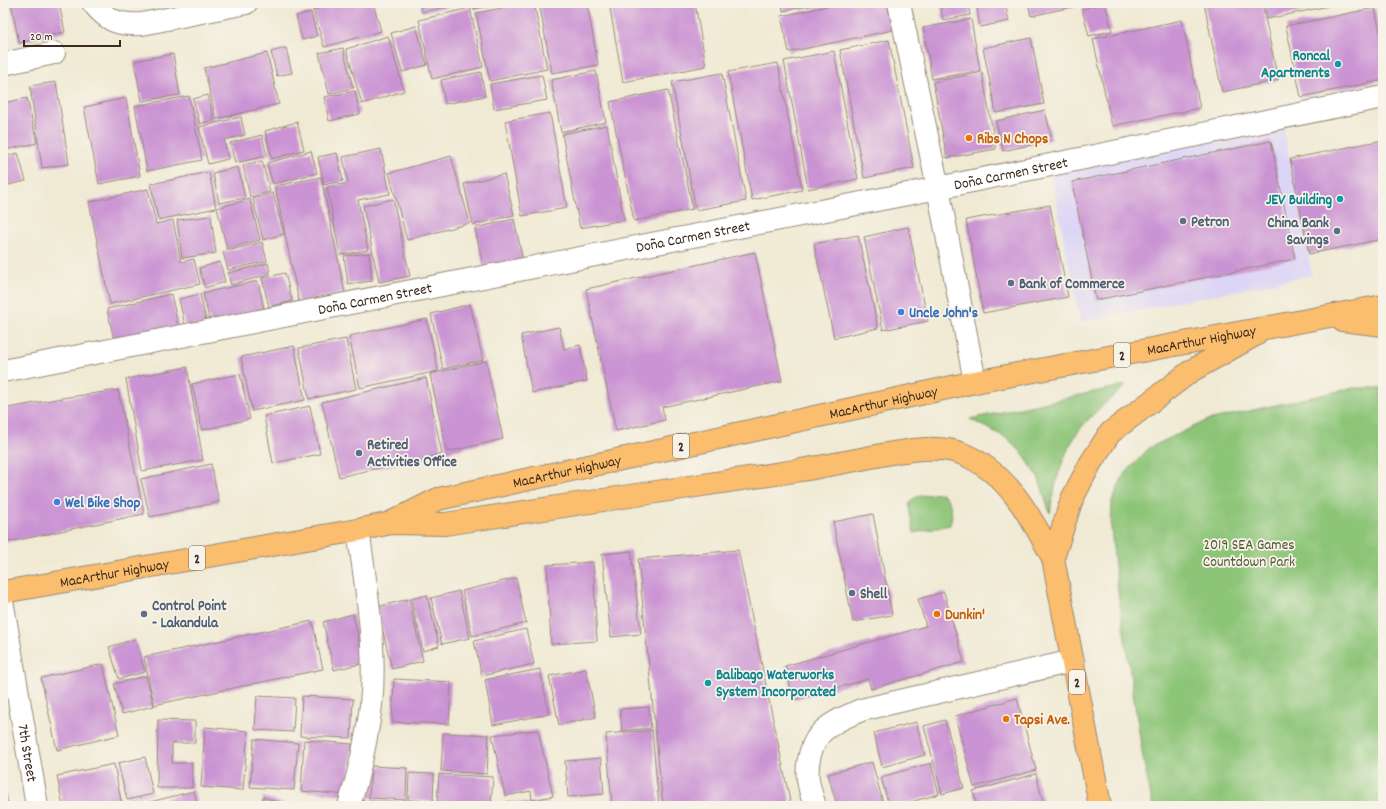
<svg xmlns="http://www.w3.org/2000/svg" width="1386" height="809" viewBox="0 0 1386 809" font-family="Dekko,sans-serif">
<rect width="100%" height="100%" fill="#f7f3e8"/>
<filter id="ink" filterUnits="userSpaceOnUse"><feTurbulence type="fractalNoise" baseFrequency=".025" numOctaves="2"/><feDisplacementMap in="SourceGraphic" scale="8" xChannelSelector="R" yChannelSelector="G"/><feConvolveMatrix kernelMatrix="1 2 1 2 8 2 1 2 1" color-interpolation-filters="sRGB"/></filter>
<filter id="wash" filterUnits="userSpaceOnUse"><feTurbulence type="fractalNoise" baseFrequency=".012" numOctaves="4" result="noise"/><feDisplacementMap in="SourceGraphic" scale="16" xChannelSelector="R" yChannelSelector="G"/><feGaussianBlur stdDeviation="0.9" result="paint"/><feColorMatrix in="noise" values="0 0 0 0 0 0 0 0 0 0 0 0 0 0 0 0 0 1.4 0 .05"/><feComposite in="paint" operator="in"/></filter>
<g filter="url(#wash)">
<rect width="100%" height="100%" fill="#f0ead4"/>
<path fill="#ddd5f6" d="M1283,126l29,149 -232,47 -29,-149z"/>
<path fill="#8dc578" stroke="#64784b" d="M1126,385c-15,14 -39,32 -50,50 -15,23 -22,52 -26,78l-12,-37 -16,-23 -15,-15 -37,-19z
M1353,388h30v418h-230l-10,-48 -25,-166 -7,-63 1,-28 11,-25 26,-28 59,-28z
M941,493c10,5 13,21 9,32l-36,8c-7,-36 -11,-35 27,-40z"/>
<g id="blocks">
<path fill="#ca93d3" d="M11,3h48l6,29 -46,11z
M339,3h34l8,28 -57,16 -11,-37z
M420,3h43v1l-41,8z
M472,3h35v1l-34,5z
M528,3h6l13,66 -57,12 -14,-68z
M539,3h48l11,62 -46,8z
M609,3h86l11,63 -83,16z
M782,3h39v1l-38,7z
M842,3h45l6,27 -104,22 -8,-36z
M940,3h28l2,12 -27,5z
M976,3h29l4,18 -29,6z
M1028,3h57v1l-54,12z
M1105,3l7,28 -23,5 -7,-27z
M1204,3h58l16,77 -56,12z
M1264,3h74v1l-71,15z
M470,8l13,59 -51,12 -13,-59z
M1375,8l8,39v33l-82,17 -15,-71z
M311,12l6,24 -15,4 -6,-24z
M971,19l9,52 -48,8 -9,-51z
M1182,20l18,88 -88,18 -19,-87z
M416,26l11,39 -25,7 -11,-39z
M388,36l16,55 -42,13 -16,-55z
M1031,38l13,66 -48,9 -13,-65z
M889,40l25,128 -50,10 -24,-128z
M286,48l6,25 -15,3 -6,-24z
M343,48l10,40 -24,6 -10,-41z
M834,51l24,128 -50,10 -24,-128z
M267,53l12,51 -63,15 -12,-51z
M173,54l7,41 -38,6 -8,-40z
M778,63l24,127 -50,10 -24,-128z
M596,71l10,51 -45,10 -10,-52z
M481,72l4,24 -40,8 -4,-24z
M982,72l14,77 -49,9 -14,-76z
M722,73l24,128 -50,9 -24,-128z
M542,75l5,25 -53,9 -4,-25z
M56,82l13,82 -27,4 -12,-82z
M668,90l25,119 -59,12 -24,-119z
M355,91l5,23 -31,7 -5,-24z
M208,95l6,25 -14,4 -7,-25z
M189,96l13,64 -55,11 -12,-65z
M27,98l10,45 -32,7 -2,-8v-39z
M126,98l14,78 -41,8 -15,-77z
M1045,110l7,30 -49,11 -7,-30z
M550,113l17,95 -45,8 -17,-95z
M241,117l4,18 -21,5 4,19 -20,5 -9,-37z
M297,122l7,28 -32,9 -7,-28z
M607,125l17,95 -44,8 -18,-94z
M262,135l5,21 -32,7 -5,-20z
M1383,140v99l-74,15 -19,-95z
M1271,141l24,118 -199,41 -24,-118z
M381,149l9,45 -32,6 10,50 -28,5 -13,-68 21,-4 -5,-26z
M311,151l6,22 -44,11 -6,-21z
M18,153l8,28 -18,4 -5,-22v-6z
M337,153l6,28 -19,4 -6,-28z
M451,156l19,67 -63,17 -18,-67z
M262,161l8,31 -20,5 -7,-32z
M238,167l7,31 -26,5 -6,-30z
M209,172l7,36 -58,12 -7,-36z
M504,174l10,41 -41,10 -9,-41z
M321,177l24,116 -46,9 -24,-116z
M148,189l8,35 17,-4 8,42 13,-3 6,25 -90,20 -21,-102z
M273,193l11,41 -21,6 -10,-41z
M250,199l10,41 -33,9 -10,-41z
M393,199l17,77 -31,6 -16,-76z
M1050,205l18,92 -85,16 -17,-93z
M211,216l5,37 -34,5 -5,-38z
M514,219l9,42 -39,9 -9,-42z
M908,227l20,94 -45,9 -19,-93z
M858,235l20,93 -44,10 -20,-94z
M262,242l5,19 -39,9 -5,-18z
M755,252l27,129 -120,26 3,13 -49,11 -30,-142z
M369,253l3,28 -24,3 -4,-28z
M220,262l5,20 -20,6 -6,-20z
M268,263l2,11 -39,11 -3,-12z
M285,273l7,28 -23,6 -7,-29z
M258,281l7,33 -54,13 -8,-34z
M171,294l8,35 -64,15 -8,-35z
M200,294l7,31 -21,5 -7,-31z
M470,304l13,56 -40,9 -12,-55z
M427,319l11,52 -78,17 -11,-52z
M559,327l5,22 16,-4 7,36 -55,12 -11,-58z
M346,339l10,50 -47,10 -10,-51z
M294,346l11,54 -53,11 -11,-54z
M486,361l17,78 -56,13 -17,-78z
M187,367l16,93 -61,11 -16,-92z
M240,374l10,45 -48,11 -10,-46z
M426,378l16,76 -103,23 -17,-75z
M118,390l26,124 -141,29v-134l59,-11z
M310,406l10,48 -47,9 -9,-47z
M211,464l8,38 -69,15 -9,-38z
M873,514l19,101 -39,7 -20,-100z
M738,550l53,256h-128l-25,-247z
M631,551l10,83 -30,3 -9,-83z
M593,562l4,79 -46,3 -4,-79z
M516,578l10,45 -54,13 -10,-45z
M459,591l11,47 -28,6 -11,-46z
M944,592l20,70 -93,27 -3,-10 -74,21 -9,-34 141,-40 -8,-27z
M427,595l12,51 -16,5 -12,-52z
M409,599l14,62 -31,8 -15,-62z
M353,614l11,49 -30,7 -11,-48z
M312,621l11,48 -169,36 -10,-48z
M526,629l8,35 -52,12 -8,-35z
M135,639l10,33 -26,7 -10,-32z
M103,664l16,71 -62,15 -16,-72z
M540,669l9,45 -56,11 -8,-45z
M586,669l10,48 -37,8 -10,-49z
M146,676l8,30 -32,8 -8,-30z
M394,679l57,3 -2,42 -57,-2z
M257,696l38,2 -2,34 -38,-2z
M302,696l51,3 -2,39 -51,-2z
M1017,698l19,72 -62,17 -19,-71z
M649,707l2,21 -29,3 -2,-22z
M158,720l37,1v22h-23v20h20v25h-35z
M945,720l19,68 -22,6 -18,-68z
M916,722l9,33 -43,12 -8,-34z
M205,727l43,4 -5,59 -42,-3z
M538,730l15,66 -21,4 -1,-9 -26,5 -13,-61z
M652,730l7,76h-47l-6,-72z
M443,733l46,2 -2,39 -46,-3z
M254,739l44,4 -4,47 -44,-3z
M304,740l48,4 -3,51 -48,-4z
M145,757l8,37 -26,6 -9,-37z
M601,758l3,36 -36,3 -3,-36z
M872,762l12,44h-47l-9,-32z
M931,763l8,31 -42,12h-8l-8,-29z
M114,764l8,42h-59l-6,-30z
M371,766l36,2 -1,32 -37,-2z
M409,773l25,1 -1,28 -25,-2z
M439,774l54,3 -2,29 -54,-2z
M1036,774l8,32h-67l-4,-15z
M3,786h1l4,20h-5z
M194,791l4,15h-60v-1z
M263,797l28,9h-29z
M363,801l34,1v4h-35z
M506,802l43,2v2h-43z
M399,803l29,2v1h-29z"/>
</g>
</g>
<g filter="url(#ink)">
<use href="#blocks" fill-opacity="0" stroke="#968a79" stroke-width="1"/>
<g fill="none" stroke-linecap="round" stroke-linejoin="round">
<defs>
<g id="minor">
<path d="M93,3c15,19 26,22 49,21l104,-21"/>
<path d="M899,3l39,185 37,194"/>
<path d="M3,64l51,-11"/>
<path id="s1" d="M3,371l935,-183 445,-91"/>
<path id="s2" d="M3,606l34,200"/>
<path d="M349,806c10,-33 18,-67 22,-101 6,-56 -5,-119 -13,-175"/>
<path d="M815,806c-3,-9 -6,-18 -7,-27 -2,-15 3,-37 15,-48 11,-10 25,-15 38,-21l212,-49"/>
</g>
<g id="highway">
<path d="M1342,320l41,5"/>
<path id="s3" d="M394,521l44,-22 537,-117 408,-76"/>
<path d="M1053,558l19,-59 18,-35 20,-31 81,-62 64,-36"/>
<path id="s4" d="M3,592l355,-62 33,-7 54,1c117,-18 233,-35 350,-53 25,-4 50,-9 76,-14 27,-5 65,-14 92,-3 45,19 68,63 90,104l47,248"/>
</g>
</defs>
<use href="#minor" stroke="#968a79" stroke-width="24"/>
<use href="#highway" stroke="#968a79" stroke-width="24"/>
<use href="#minor" stroke="#fff" stroke-width="22"/>
<use href="#highway" stroke="#fbbd6e" stroke-width="22"/>
</g>
</g>
<g fill="#0f9aa8" stroke="#f7f3e8" stroke-width="1.5">
<circle cx="1338" cy="64" r="4"/>
<circle cx="1340" cy="199" r="4"/>
<circle cx="708" cy="683" r="4"/>
</g>
<g fill="#e8710a" stroke="#f7f3e8" stroke-width="1.5">
<circle cx="969" cy="138" r="4"/>
<circle cx="937" cy="614" r="4"/>
<circle cx="1006" cy="719" r="4"/>
</g>
<g fill="#5c6f8a" stroke="#f7f3e8" stroke-width="1.5">
<circle cx="1183" cy="221" r="4"/>
<circle cx="1337" cy="231" r="4"/>
<circle cx="1011" cy="283" r="4"/>
<circle cx="359" cy="453" r="4"/>
<circle cx="852" cy="593" r="4"/>
<circle cx="144" cy="614" r="4"/>
</g>
<g fill="#3f7fe0" stroke="#f7f3e8" stroke-width="1.5">
<circle cx="901" cy="312" r="4"/>
<circle cx="57" cy="502" r="4"/>
</g>
<g text-anchor="middle" stroke-width="3.5" stroke-linejoin="round" paint-order="stroke">
<g fill="#f7f3e8" stroke="#73665b" stroke-width="1">
<rect x="1114" y="343" width="16" height="24" rx="3"/>
<rect x="673" y="434" width="16" height="24" rx="3"/>
<rect x="189" y="546" width="16" height="24" rx="3"/>
<rect x="1069" y="670" width="16" height="24" rx="3"/>
</g>
<g font-size="14" font-weight="bold" fill="#3b2a1e">
<text x="1122" y="360">2</text>
<text x="681" y="451">2</text>
<text x="197" y="563">2</text>
<text x="1077" y="687">2</text>
</g>
<g font-size="15" font-weight="bold" fill="#0d838f" stroke="#f7f3e8" text-anchor="end">
<text x="1330" y="60">Roncal<tspan x="1330" dy="17">Apartments</tspan></text>
<text x="1332" y="204">JEV Building</text>
<text x="716" y="679" text-anchor="start">Balibago Waterworks<tspan x="716" dy="17">System Incorporated</tspan></text>
</g>
<g font-size="15" font-weight="bold" fill="#c56008" stroke="#f7f3e8" text-anchor="start">
<text x="977" y="143">Ribs N Chops</text>
<text x="945" y="619">Dunkin'</text>
<text x="1014" y="724">Tapsi Ave.</text>
</g>
<g font-size="15" fill="#3b2a1e" stroke="#f7f3e8">
<text dy="5" stroke="none"><textPath href="#s1" startOffset="1027">Doña Carmen Street</textPath></text>
<text dy="5" stroke="none"><textPath href="#s1" startOffset="703">Doña Carmen Street</textPath></text>
<text dy="5" stroke="none"><textPath href="#s1" startOffset="379">Doña Carmen Street</textPath></text>
<text dy="5" stroke="none"><textPath href="#s3" startOffset="829">MacArthur Highway</textPath></text>
<text dy="5" stroke="none"><textPath href="#s3" startOffset="505">MacArthur Highway</textPath></text>
<text dy="5" stroke="none"><textPath href="#s3" startOffset="181">MacArthur Highway</textPath></text>
<text dy="5" stroke="none"><textPath href="#s4" startOffset="113">MacArthur Highway</textPath></text>
<text dy="5" stroke="none"><textPath href="#s2" startOffset="149">7th Street</textPath></text>
</g>
<g font-size="15" font-weight="bold" fill="#4e5e75" stroke="#f7f3e8" text-anchor="start">
<text x="1191" y="226">Petron</text>
<text x="1329" y="227" text-anchor="end">China Bank<tspan x="1329" dy="17">Savings</tspan></text>
<text x="1019" y="288">Bank of Commerce</text>
<text x="367" y="449">Retired<tspan x="367" dy="17">Activities Office</tspan></text>
<text x="860" y="598">Shell</text>
<text x="152" y="610">Control Point<tspan x="152" dy="17">- Lakandula</tspan></text>
</g>
<g font-size="15" font-weight="bold" fill="#366cbe" stroke="#f7f3e8" text-anchor="start">
<text x="909" y="317">Uncle John's</text>
<text x="65" y="507">Wel Bike Shop</text>
</g>
<g font-size="15" fill="#545839" stroke="#f7f3e8">
<text x="1249" y="549">2019 SEA Games<tspan x="1249" dy="17">Countdown Park</tspan></text>
</g>
</g>
<rect width="1386" height="809" fill="none" stroke="#f7f3e8" stroke-width="16"/>
<path d="M24 40v6h96v-6" fill="none" stroke="#3b2a1e" stroke-width="2"/>
<text x="30" y="40" font-size="12" fill="#3b2a1e" stroke="#f7f3e8" stroke-width="3" paint-order="stroke">20 m</text>
</svg>
